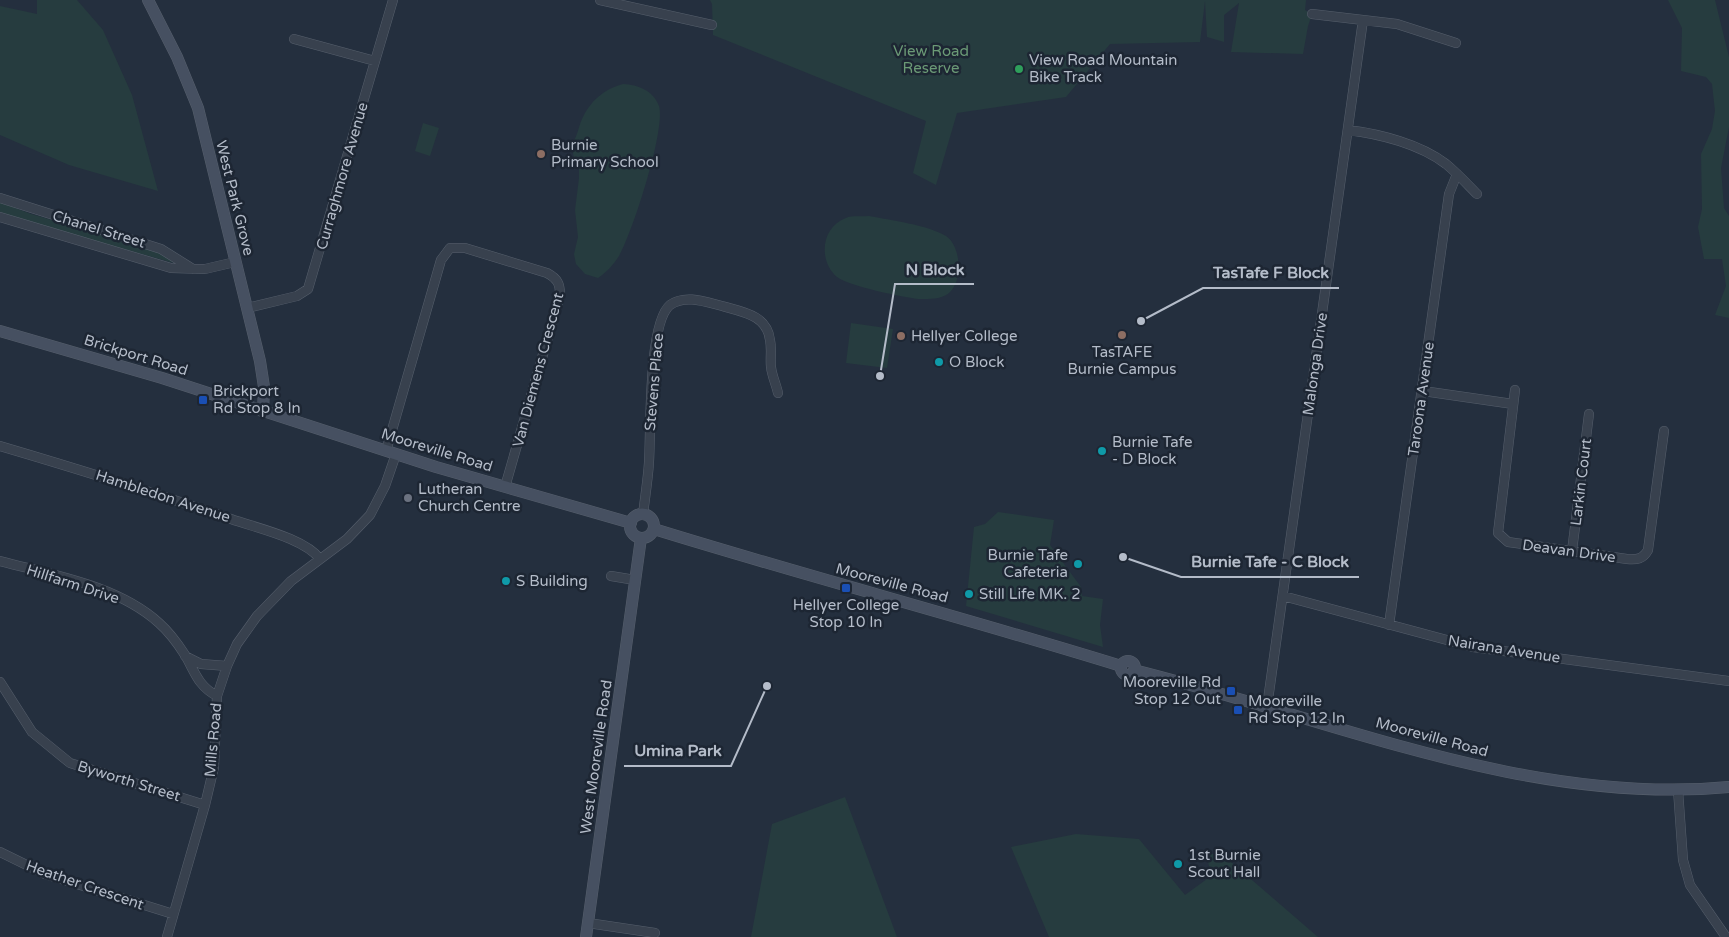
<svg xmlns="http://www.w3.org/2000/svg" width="1729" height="937" viewBox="0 0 1729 937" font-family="'Varela Round',sans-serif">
<rect width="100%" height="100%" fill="#242f3e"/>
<path fill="#263c3f" d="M37,0h40l26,30 29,65 26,96 -89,-26 -69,-30v-129l37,8z
M710,0h596l-1,10 7,4 -4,12 -5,28 -72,-2 8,-49 -15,12v27l-17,-5 -2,-36 -5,41 -90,2 -44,53 -109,16 -21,72 -23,-12 13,-52 -213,-86 -1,-31z
M1668,0h47l14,57v70l-8,41 3,40 5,8v102l-14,-3 11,-29 -4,-27h-18l-6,-32 4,-18 -1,-55 11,-25 3,-18 -3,-27 -6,-7 -25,-6 1,-43z
M623,84c15,1 30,6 36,22 7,23 -27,128 -40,150 -6,9 -12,16 -21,22l-13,-4 -9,-10 -2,-10 4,-17 -3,-27 4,-32v-12l-5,-8 -3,-13c7,-9 7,-17 11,-26 8,-18 22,-30 41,-35z
M423,123l16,5 -9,28 -15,-5z
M0,202l31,12 125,36 18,13 -145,-40 -29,-11z
M869,216c21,4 59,9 77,20 15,10 17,44 4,56 -8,8 -22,7 -32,7 -16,-2 -69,-13 -81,-22 -19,-16 -16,-50 9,-59 6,-3 16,-1 23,-2z
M851,323l42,6 -6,39 -41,-5z
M998,512l56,8 -4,25 31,42 1,9 21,3 -3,26 3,22 -137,-41 8,-79 11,-3z
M845,797l52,140h-146l21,-113z
M1076,834l63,5 46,56 26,-19 -5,-25 25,11 87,75h-269l-38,-90z"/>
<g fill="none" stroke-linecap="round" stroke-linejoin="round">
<defs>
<path id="street" d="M600,0l112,25
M1312,14l85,10 59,19
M294,39l81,22
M1348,130c32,4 72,14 98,34 11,9 21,20 31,30
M0,198l161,51 32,20
M0,217l171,51 34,1 30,-7
M247,308l50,-12 11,-7 85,-289
M1515,390l-17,143 10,9 119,17c10,1 16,0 21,-9l16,-119
M1423,391l90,13
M0,446c78,23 155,47 231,73 25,9 73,19 89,40
M386,451l55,-191 9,-12h15l82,25c11,6 13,11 13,22l-55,192
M643,515c2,-18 5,-36 6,-53 2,-31 -1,-139 21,-157 15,-11 36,-3 52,1 21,6 45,9 48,34 2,9 0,18 1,27 1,9 5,17 7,26
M1572,551l17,-137
M0,561c52,14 117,24 159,62 9,8 19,21 26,32 10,17 13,31 32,41
M611,576l24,4
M1283,596l190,51 256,34
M1389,625l60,-431 8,-20
M185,656l16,8 26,2
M0,682l32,50 38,31 135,42
M1267,707l96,-687
M1678,790l5,70 7,25 36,52
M0,852l45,22 128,40
M588,923l67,10
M167,937l38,-132 9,-38 3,-71 10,-30 10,-22 20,-28 34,-35 56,-42 23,-24 15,-29 11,-32"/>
<path id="secondary" d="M148,0l29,57 21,51 62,253 4,26 -1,25
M0,331l162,47 274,89 195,56
M630 526a12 12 0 1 1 24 0a12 12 0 1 1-24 0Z
M654,529c155,48 312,89 467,137
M1121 668a7 7 0 1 1 14 0a7 7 0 1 1-14 0Z
M1134,670c194,48 393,136 595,117
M586,937l55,-399"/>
</defs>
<use href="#street" stroke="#565f6c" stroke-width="10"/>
<use href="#secondary" stroke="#565f6c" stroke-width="12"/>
<use href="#street" stroke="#38414e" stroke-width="9"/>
<use href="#secondary" stroke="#465061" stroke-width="11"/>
</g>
<circle fill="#2e9e5b" stroke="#1d2633" stroke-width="2" cx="1019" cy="69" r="5"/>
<g fill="#8d6e63" stroke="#1d2633" stroke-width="2">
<circle cx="541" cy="154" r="5"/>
<circle cx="1122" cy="335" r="5"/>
<circle cx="901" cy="336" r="5"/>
</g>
<g fill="#0f9aa8" stroke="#1d2633" stroke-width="2">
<circle cx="939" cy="362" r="5"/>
<circle cx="1102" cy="451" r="5"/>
<circle cx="1078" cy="564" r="5"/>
<circle cx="506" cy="581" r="5"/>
<circle cx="969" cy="594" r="5"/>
<circle cx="1178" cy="864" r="5"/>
</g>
<g fill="#1a4fb4" stroke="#1d2633" stroke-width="2">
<rect x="198" y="395" width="10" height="10" rx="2.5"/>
<rect x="841" y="583" width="10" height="10" rx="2.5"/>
<rect x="1226" y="686" width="10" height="10" rx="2.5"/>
<rect x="1233" y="705" width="10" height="10" rx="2.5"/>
</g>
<circle fill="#6b7280" stroke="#1d2633" stroke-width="2" cx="408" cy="498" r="5"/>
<g text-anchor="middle" stroke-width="5" stroke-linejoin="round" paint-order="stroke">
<g font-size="15" fill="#6b9a76" stroke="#1d2633">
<text x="931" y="56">View Road<tspan x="931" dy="17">Reserve</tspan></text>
</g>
<g font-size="15" fill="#b4bcc9" stroke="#1d2633" text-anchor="start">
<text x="1029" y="65">View Road Mountain<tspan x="1029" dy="17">Bike Track</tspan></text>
<text x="551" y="150">Burnie<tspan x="551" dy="17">Primary School</tspan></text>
<text x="911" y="341">Hellyer College</text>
<text x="1122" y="357" text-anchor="middle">TasTAFE<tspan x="1122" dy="17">Burnie Campus</tspan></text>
<text x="949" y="367">O Block</text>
<text x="213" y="396">Brickport<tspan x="213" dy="17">Rd Stop 8 In</tspan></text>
<text x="1112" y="447">Burnie Tafe<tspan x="1112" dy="17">- D Block</tspan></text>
<text x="418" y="494">Lutheran<tspan x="418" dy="17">Church Centre</tspan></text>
<text x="1068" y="560" text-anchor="end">Burnie Tafe<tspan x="1068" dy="17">Cafeteria</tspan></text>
<text x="516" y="586">S Building</text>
<text x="979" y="599">Still Life MK. 2</text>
<text x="846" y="610" text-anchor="middle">Hellyer College<tspan x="846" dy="17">Stop 10 In</tspan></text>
<text x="1221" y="687" text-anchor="end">Mooreville Rd<tspan x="1221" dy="17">Stop 12 Out</tspan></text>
<text x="1248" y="706">Mooreville<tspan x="1248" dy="17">Rd Stop 12 In</tspan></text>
<text x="1188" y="860">1st Burnie<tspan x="1188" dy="17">Scout Hall</tspan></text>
</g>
<g font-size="15" fill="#b4bcc9" stroke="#1d2633">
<text transform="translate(342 176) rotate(-74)" y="5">Curraghmore Avenue</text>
<text transform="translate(235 198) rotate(76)" y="5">West Park Grove</text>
<text transform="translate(99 229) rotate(17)" y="5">Chanel Street</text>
<text transform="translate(136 355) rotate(17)" y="5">Brickport Road</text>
<text transform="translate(1315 364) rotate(-82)" y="5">Malonga Drive</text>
<text transform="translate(538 370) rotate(-75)" y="5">Van Diemens Crescent</text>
<text transform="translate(654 382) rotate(-85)" y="5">Stevens Place</text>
<text transform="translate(1421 399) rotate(-82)" y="5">Taroona Avenue</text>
<text transform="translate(437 450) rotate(17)" y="5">Mooreville Road</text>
<text transform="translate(1581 482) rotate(-83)" y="5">Larkin Court</text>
<text transform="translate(163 496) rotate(18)" y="5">Hambledon Avenue</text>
<text transform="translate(1569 551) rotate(8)" y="5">Deavan Drive</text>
<text transform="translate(892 583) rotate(15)" y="5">Mooreville Road</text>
<text transform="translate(73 584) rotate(18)" y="5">Hillfarm Drive</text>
<text transform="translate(1504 649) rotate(9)" y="5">Nairana Avenue</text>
<text transform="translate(1432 737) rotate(15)" y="5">Mooreville Road</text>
<text transform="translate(213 740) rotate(-85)" y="5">Mills Road</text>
<text transform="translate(596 757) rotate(-82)" y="5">West Mooreville Road</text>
<text transform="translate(129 781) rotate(17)" y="5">Byworth Street</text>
<text transform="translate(85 885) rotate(19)" y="5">Heather Crescent</text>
</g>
</g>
<path fill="none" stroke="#b4bcc9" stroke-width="2" d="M880 376L895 284H974M1141 321L1203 288H1339M1123 557L1181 577H1359M767 686L731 766H624"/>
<g fill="#b4bcc9" stroke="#1d2633" stroke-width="2">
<circle cx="880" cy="376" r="5"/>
<circle cx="1141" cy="321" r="5"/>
<circle cx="1123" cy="557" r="5"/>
<circle cx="767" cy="686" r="5"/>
</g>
<g font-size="16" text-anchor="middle" font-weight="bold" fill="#b4bcc9" stroke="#1d2633" stroke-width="5" stroke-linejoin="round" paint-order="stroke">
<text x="935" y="275">N Block</text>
<text x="1271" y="278">TasTafe F Block</text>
<text x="1270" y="567">Burnie Tafe - C Block</text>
<text x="678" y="756">Umina Park</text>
</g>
</svg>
